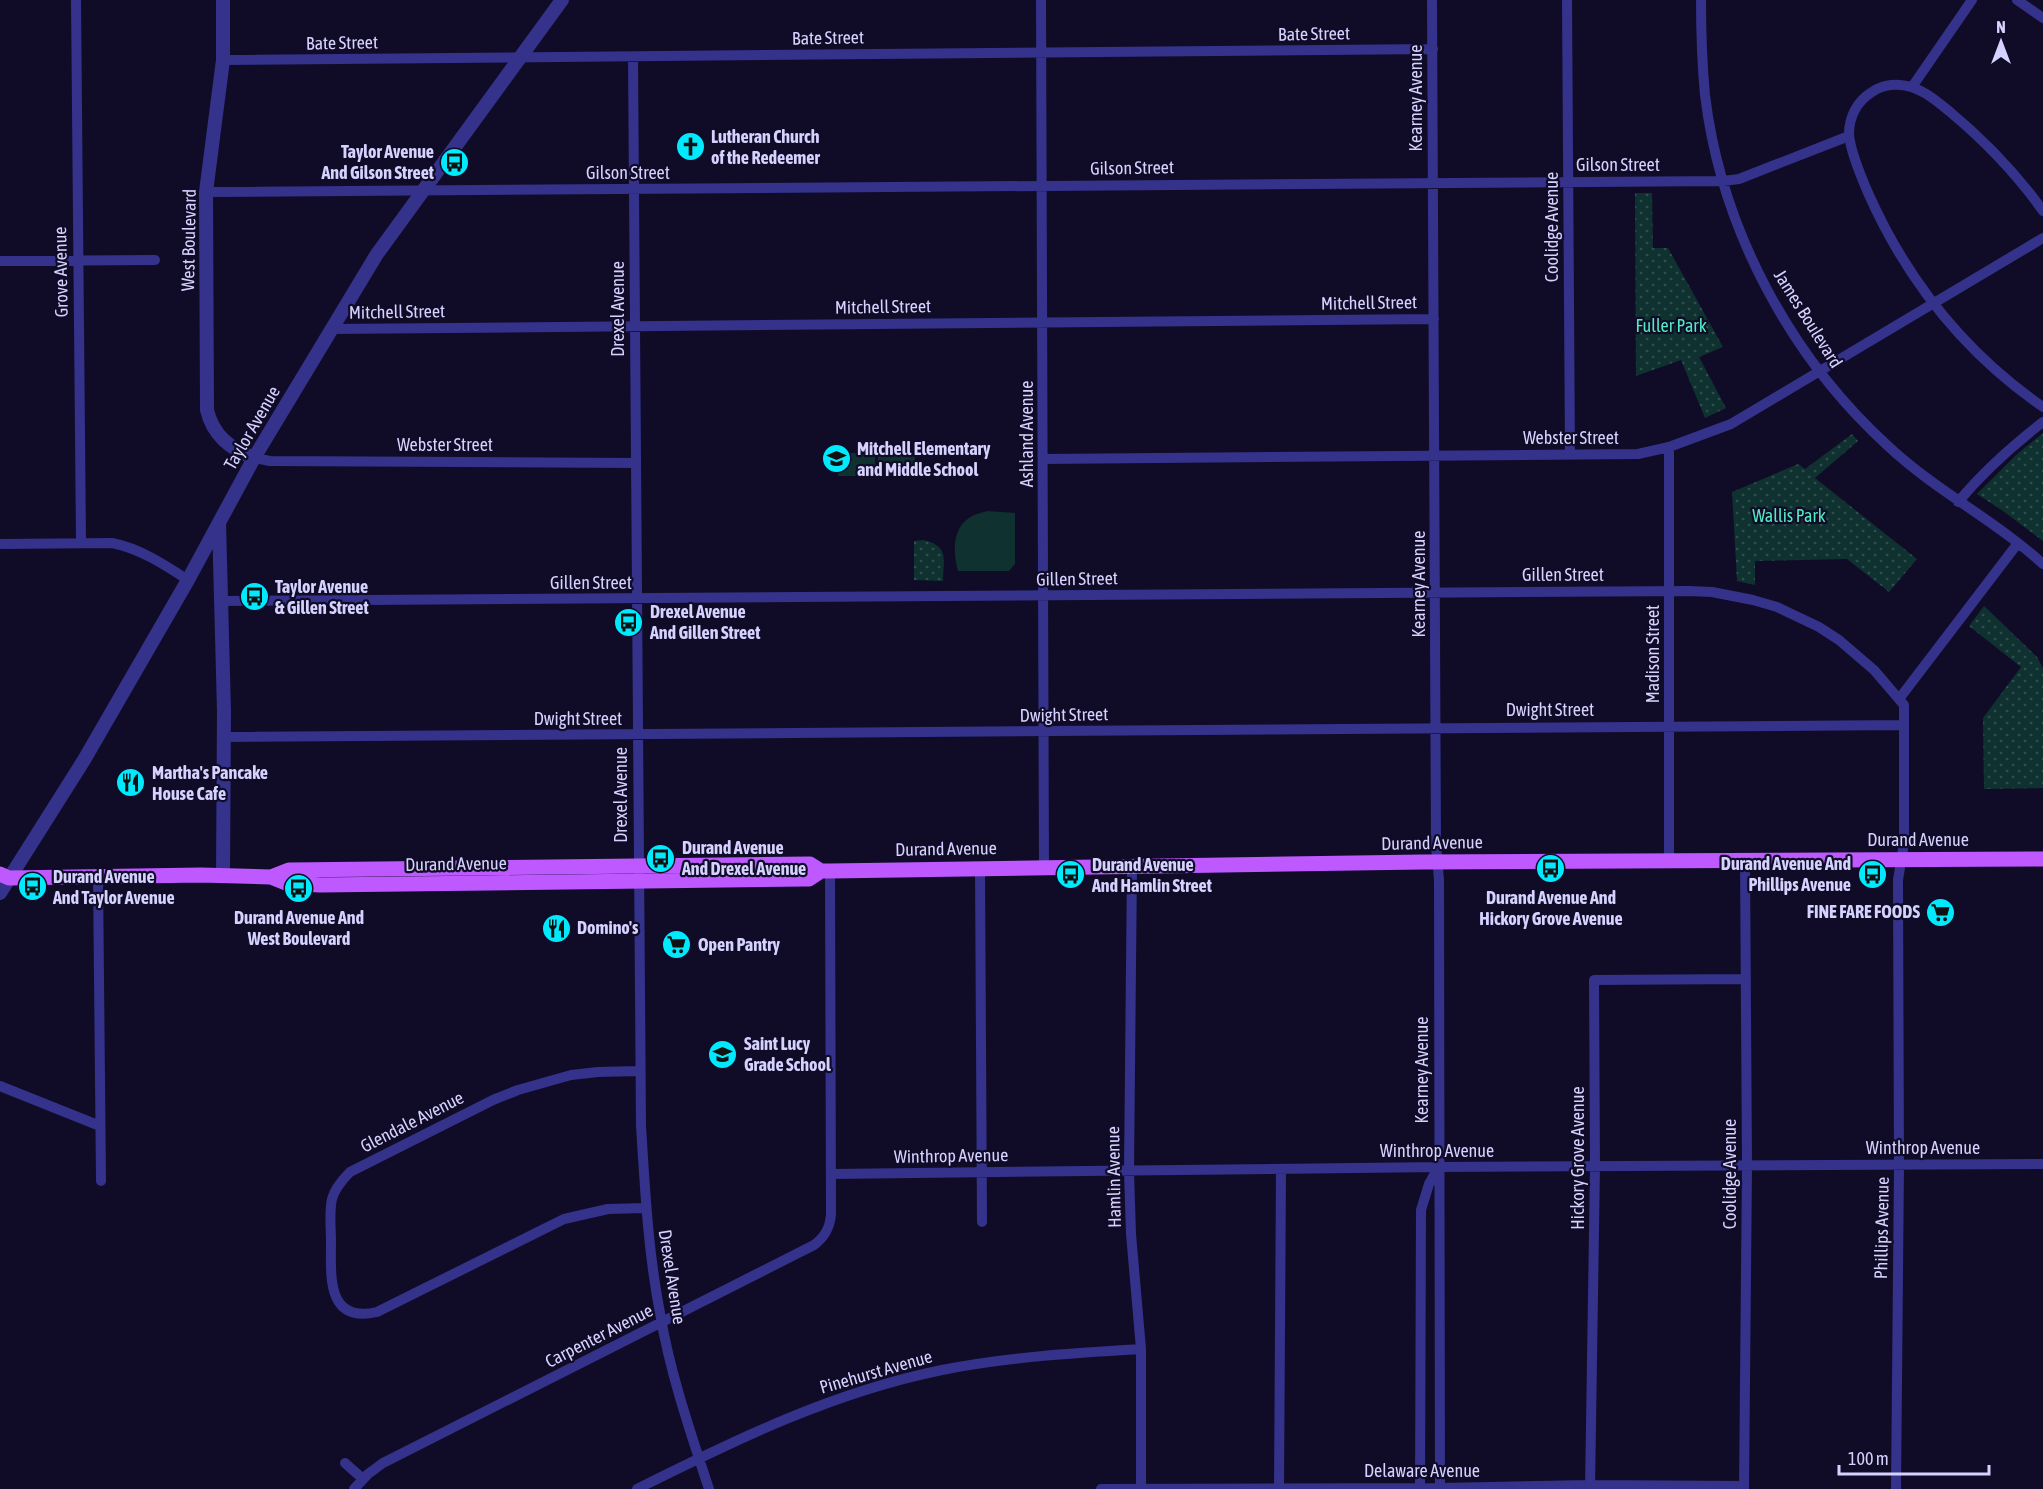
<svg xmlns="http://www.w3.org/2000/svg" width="2043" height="1489" viewBox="0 0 2043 1489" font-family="'Asap Condensed',sans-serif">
<defs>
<pattern id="park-dots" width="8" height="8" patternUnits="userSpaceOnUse" patternTransform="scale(1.5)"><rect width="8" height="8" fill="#0f312f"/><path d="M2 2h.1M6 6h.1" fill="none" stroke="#314e4e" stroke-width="1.8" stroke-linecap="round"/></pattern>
</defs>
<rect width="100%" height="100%" fill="#100c27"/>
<path fill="url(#park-dots)" d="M1635,193h17l1,55h15l55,99 -24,10 27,51 -21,10 -24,-58 -45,16z
M2043,433v108l-40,-30 -26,-17 39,-39z
M1852,434l6,7 -43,37 102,81 -28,33 -42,-33 -92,2v24l-18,-4 -5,-89 66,-28 7,5z
M924,540c26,7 19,19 19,41l-29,-1v-39z
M1984,606l53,51 6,11v120l-59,1 -1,-71 38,-51 -52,-41z"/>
<path fill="#0f312f" d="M838,453h37v23h-37z
M878,453h37v23l-38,-1z
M987,511l28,2v51l-6,7h-51c-5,-17 -6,-42 11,-53 5,-4 12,-5 18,-7z"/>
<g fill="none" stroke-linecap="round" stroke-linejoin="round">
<path stroke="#34328b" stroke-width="10" d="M76,0l5,543
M1041,0l3,867
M1432,0l4,845 3,35 1,609
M1567,0l3,455
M1701,0c0,32 1,63 4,95 16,133 85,262 183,351 48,45 107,74 155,118
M2017,0l26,18
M633,57l8,1069c4,63 7,125 19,187 10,60 30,118 49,176
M223,60l1210,-11
M1912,87l60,-87
M206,192l1517,-11 16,-2 110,-43
M2043,211c-27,-38 -58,-70 -94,-100 -11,-9 -24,-20 -38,-24 -12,-4 -28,-3 -39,5 -15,9 -23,25 -23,42 1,17 13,45 20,61 39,87 96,158 174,212
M0,261l155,-1
M332,329l1102,-10
M1669,447v414
M254,458l16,3 366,2
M1043,459l595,-5 31,-7 62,-23 312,-186
M1958,502c25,-30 54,-56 85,-80
M0,544l112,-1c27,5 53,22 76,37
M221,601l1468,-10 23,1 41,8 24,7 42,20 20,13 35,30 30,35v138l-6,37 1,285 -3,324
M1899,699l119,-156
M224,737l1680,-12
M1132,865l-3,306 2,63 10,115v139
M980,868l2,354
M98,877l3,304
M640,1071l-42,1 -27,3 -53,15 -25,10 -143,72c-8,8 -15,16 -18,27 -3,13 -1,29 -1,43 0,33 -5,82 46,70l187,-93 44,-10 38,-1
M0,1086l100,40
M831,1174l607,-7 605,-3
M345,1463l18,16
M354,1489l14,-15 15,-11 431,-218c11,-8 16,-17 17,-31l-1,-343
M637,1489c98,-49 196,-97 305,-119 65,-13 132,-17 199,-21
M1101,1489l339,-1 150,-3 154,1
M1279,1489l2,-320
M1420,1489l1,-279 8,-26 9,-16
M1590,1489l5,-322 -1,-187 152,-1
M1744,1489l3,-323 -2,-306"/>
<path stroke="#34328b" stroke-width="14" d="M223,0v60l-17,132 1,218c6,26 24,39 47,48
M219,523l5,188 -1,164
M0,893l84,-133 104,-180 66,-122 123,-204 185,-254"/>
<path stroke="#bd59ff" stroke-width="15" d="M0,874l9,4 192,-3 70,2 15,6 34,2 484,-6h5l12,-8
M271,877l18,-7 521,-6 11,7h9l592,-9 621,-3"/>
</g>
<defs>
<symbol id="church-disc" viewBox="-11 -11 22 22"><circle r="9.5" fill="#00e9fd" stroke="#100c27"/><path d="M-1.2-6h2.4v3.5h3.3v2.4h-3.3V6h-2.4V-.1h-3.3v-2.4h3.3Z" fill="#111"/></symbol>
<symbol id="bus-disc" viewBox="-11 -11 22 22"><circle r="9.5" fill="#00e9fd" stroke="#100c27"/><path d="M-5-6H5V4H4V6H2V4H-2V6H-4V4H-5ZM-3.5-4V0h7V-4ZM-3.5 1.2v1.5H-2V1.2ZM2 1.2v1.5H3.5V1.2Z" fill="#111"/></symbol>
<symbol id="school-disc" viewBox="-11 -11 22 22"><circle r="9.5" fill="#00e9fd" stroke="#100c27"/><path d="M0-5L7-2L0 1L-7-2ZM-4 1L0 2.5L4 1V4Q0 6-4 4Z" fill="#111"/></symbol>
<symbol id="restaurant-disc" viewBox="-11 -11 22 22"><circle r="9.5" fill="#00e9fd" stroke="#100c27"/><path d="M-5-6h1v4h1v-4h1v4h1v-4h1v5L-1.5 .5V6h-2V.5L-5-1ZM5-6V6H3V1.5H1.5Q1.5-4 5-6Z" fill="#111"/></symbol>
<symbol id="supermarket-disc" viewBox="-11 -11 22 22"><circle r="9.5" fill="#00e9fd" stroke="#100c27"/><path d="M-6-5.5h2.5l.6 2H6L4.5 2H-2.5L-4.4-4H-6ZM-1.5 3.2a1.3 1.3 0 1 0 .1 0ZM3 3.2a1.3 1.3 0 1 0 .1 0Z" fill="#111"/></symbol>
</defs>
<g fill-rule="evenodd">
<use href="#church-disc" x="674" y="130" width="33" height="33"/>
<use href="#bus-disc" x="438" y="146" width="33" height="33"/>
<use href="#school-disc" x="820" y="442" width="33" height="33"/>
<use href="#bus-disc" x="238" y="580" width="33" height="33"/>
<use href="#bus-disc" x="612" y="606" width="33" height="33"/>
<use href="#restaurant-disc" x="114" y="766" width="33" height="33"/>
<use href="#bus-disc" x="644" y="842" width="33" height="33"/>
<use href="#bus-disc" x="1534" y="852" width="33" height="33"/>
<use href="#bus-disc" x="1856" y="858" width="33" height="33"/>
<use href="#bus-disc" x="1054" y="858" width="33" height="33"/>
<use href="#bus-disc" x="16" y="870" width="33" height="33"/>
<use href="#bus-disc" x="282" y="872" width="33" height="33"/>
<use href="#supermarket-disc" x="1924" y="896" width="33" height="33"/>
<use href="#restaurant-disc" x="540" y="912" width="33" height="33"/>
<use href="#supermarket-disc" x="660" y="928" width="33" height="33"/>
<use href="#school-disc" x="706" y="1038" width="33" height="33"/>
</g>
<g text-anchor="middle" stroke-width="4.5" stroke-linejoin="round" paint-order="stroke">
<g font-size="18" fill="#d6d2ff" stroke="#100c27">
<text transform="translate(1314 34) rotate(-1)" y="6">Bate Street</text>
<text transform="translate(828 38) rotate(-1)" y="6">Bate Street</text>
<text transform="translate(342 43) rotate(-1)" y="6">Bate Street</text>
<text transform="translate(1416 98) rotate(-90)" y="6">Kearney Avenue</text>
<text x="1618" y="171">Gilson Street</text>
<text transform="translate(1132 168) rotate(-1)" y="6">Gilson Street</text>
<text x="628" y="179">Gilson Street</text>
<text transform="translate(1552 227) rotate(-90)" y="6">Coolidge Avenue</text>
<text transform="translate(189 240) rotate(-89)" y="6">West Boulevard</text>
<text transform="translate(61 272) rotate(-91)" y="6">Grove Avenue</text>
<text transform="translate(1369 303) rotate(-1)" y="6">Mitchell Street</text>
<text transform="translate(883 307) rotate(-1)" y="6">Mitchell Street</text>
<text transform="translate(618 309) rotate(-90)" y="6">Drexel Avenue</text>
<text transform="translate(397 312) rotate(-1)" y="6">Mitchell Street</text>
<text transform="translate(1808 319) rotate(58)" y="6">James Boulevard</text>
<text transform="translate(252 428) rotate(-60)" y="6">Taylor Avenue</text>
<text transform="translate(1027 434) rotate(-90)" y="6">Ashland Avenue</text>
<text x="1571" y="444">Webster Street</text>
<text x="445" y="451">Webster Street</text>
<text x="1563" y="581">Gillen Street</text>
<text transform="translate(1077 579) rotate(-1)" y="6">Gillen Street</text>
<text x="591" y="589">Gillen Street</text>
<text transform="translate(1419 584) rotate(-90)" y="6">Kearney Avenue</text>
<text transform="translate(1653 654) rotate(-90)" y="6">Madison Street</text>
<text x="1550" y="716">Dwight Street</text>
<text transform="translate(1064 715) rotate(-1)" y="6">Dwight Street</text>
<text x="578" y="725">Dwight Street</text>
<text transform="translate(621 795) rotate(-90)" y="6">Drexel Avenue</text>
<text x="1918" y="846">Durand Avenue</text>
<text transform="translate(1432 843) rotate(-1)" y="6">Durand Avenue</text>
<text transform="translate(946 849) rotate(-1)" y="6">Durand Avenue</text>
<text transform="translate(456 864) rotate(-1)" y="6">Durand Avenue</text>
<text transform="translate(1422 1070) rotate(-90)" y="6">Kearney Avenue</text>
<text transform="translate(412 1122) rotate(-27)" y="6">Glendale Avenue</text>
<text x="1923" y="1154">Winthrop Avenue</text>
<text x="1437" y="1157">Winthrop Avenue</text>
<text transform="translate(951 1156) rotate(-1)" y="6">Winthrop Avenue</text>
<text transform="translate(1578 1158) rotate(-90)" y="6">Hickory Grove Avenue</text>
<text transform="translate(1730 1174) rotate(-90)" y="6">Coolidge Avenue</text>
<text transform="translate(1114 1177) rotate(-91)" y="6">Hamlin Avenue</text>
<text transform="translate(1882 1228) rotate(-89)" y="6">Phillips Avenue</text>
<text transform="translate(672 1277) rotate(81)" y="6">Drexel Avenue</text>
<text transform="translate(599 1336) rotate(-27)" y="6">Carpenter Avenue</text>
<text transform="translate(876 1372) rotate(-16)" y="6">Pinehurst Avenue</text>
<text x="1422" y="1477">Delaware Avenue</text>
</g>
<g font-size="18" font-weight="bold" fill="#d6d2ff" stroke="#100c27" text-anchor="start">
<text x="711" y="143">Lutheran Church<tspan x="711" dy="21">of the Redeemer</tspan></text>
<text x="434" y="158" text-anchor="end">Taylor Avenue<tspan x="434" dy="21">And Gilson Street</tspan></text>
<text x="857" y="455">Mitchell Elementary<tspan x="857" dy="21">and Middle School</tspan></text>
<text x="275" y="593">Taylor Avenue<tspan x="275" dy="21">&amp; Gillen Street</tspan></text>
<text x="650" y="618">Drexel Avenue<tspan x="650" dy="21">And Gillen Street</tspan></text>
<text x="152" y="779">Martha's Pancake<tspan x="152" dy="21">House Cafe</tspan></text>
<text x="682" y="854">Durand Avenue<tspan x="682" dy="21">And Drexel Avenue</tspan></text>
<text x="1851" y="870" text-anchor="end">Durand Avenue And<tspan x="1851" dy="21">Phillips Avenue</tspan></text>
<text x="1092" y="871">Durand Avenue<tspan x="1092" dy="21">And Hamlin Street</tspan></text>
<text x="53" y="883">Durand Avenue<tspan x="53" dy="21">And Taylor Avenue</tspan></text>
<text x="1551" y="904" text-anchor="middle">Durand Avenue And<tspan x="1551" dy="21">Hickory Grove Avenue</tspan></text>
<text x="1920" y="918" text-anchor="end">FINE FARE FOODS</text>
<text x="299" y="924" text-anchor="middle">Durand Avenue And<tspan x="299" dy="21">West Boulevard</tspan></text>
<text x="577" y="934">Domino's</text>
<text x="698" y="951">Open Pantry</text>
<text x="744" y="1050">Saint Lucy<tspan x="744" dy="21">Grade School</tspan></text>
</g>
<g font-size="18" fill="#51ecc2" stroke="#100c27">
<text x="1671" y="332">Fuller Park</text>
<text x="1789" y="522">Wallis Park</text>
</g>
</g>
<g transform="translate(2001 42)" stroke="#100c27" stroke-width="4.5" paint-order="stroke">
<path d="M0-4.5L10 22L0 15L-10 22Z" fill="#d6d2ff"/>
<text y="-9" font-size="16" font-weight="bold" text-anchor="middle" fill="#d6d2ff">N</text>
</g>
<path d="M1839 1465v9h150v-9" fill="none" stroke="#d6d2ff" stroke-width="3"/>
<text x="1848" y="1465" font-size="18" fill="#d6d2ff" stroke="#100c27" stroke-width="4.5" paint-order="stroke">100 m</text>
</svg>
